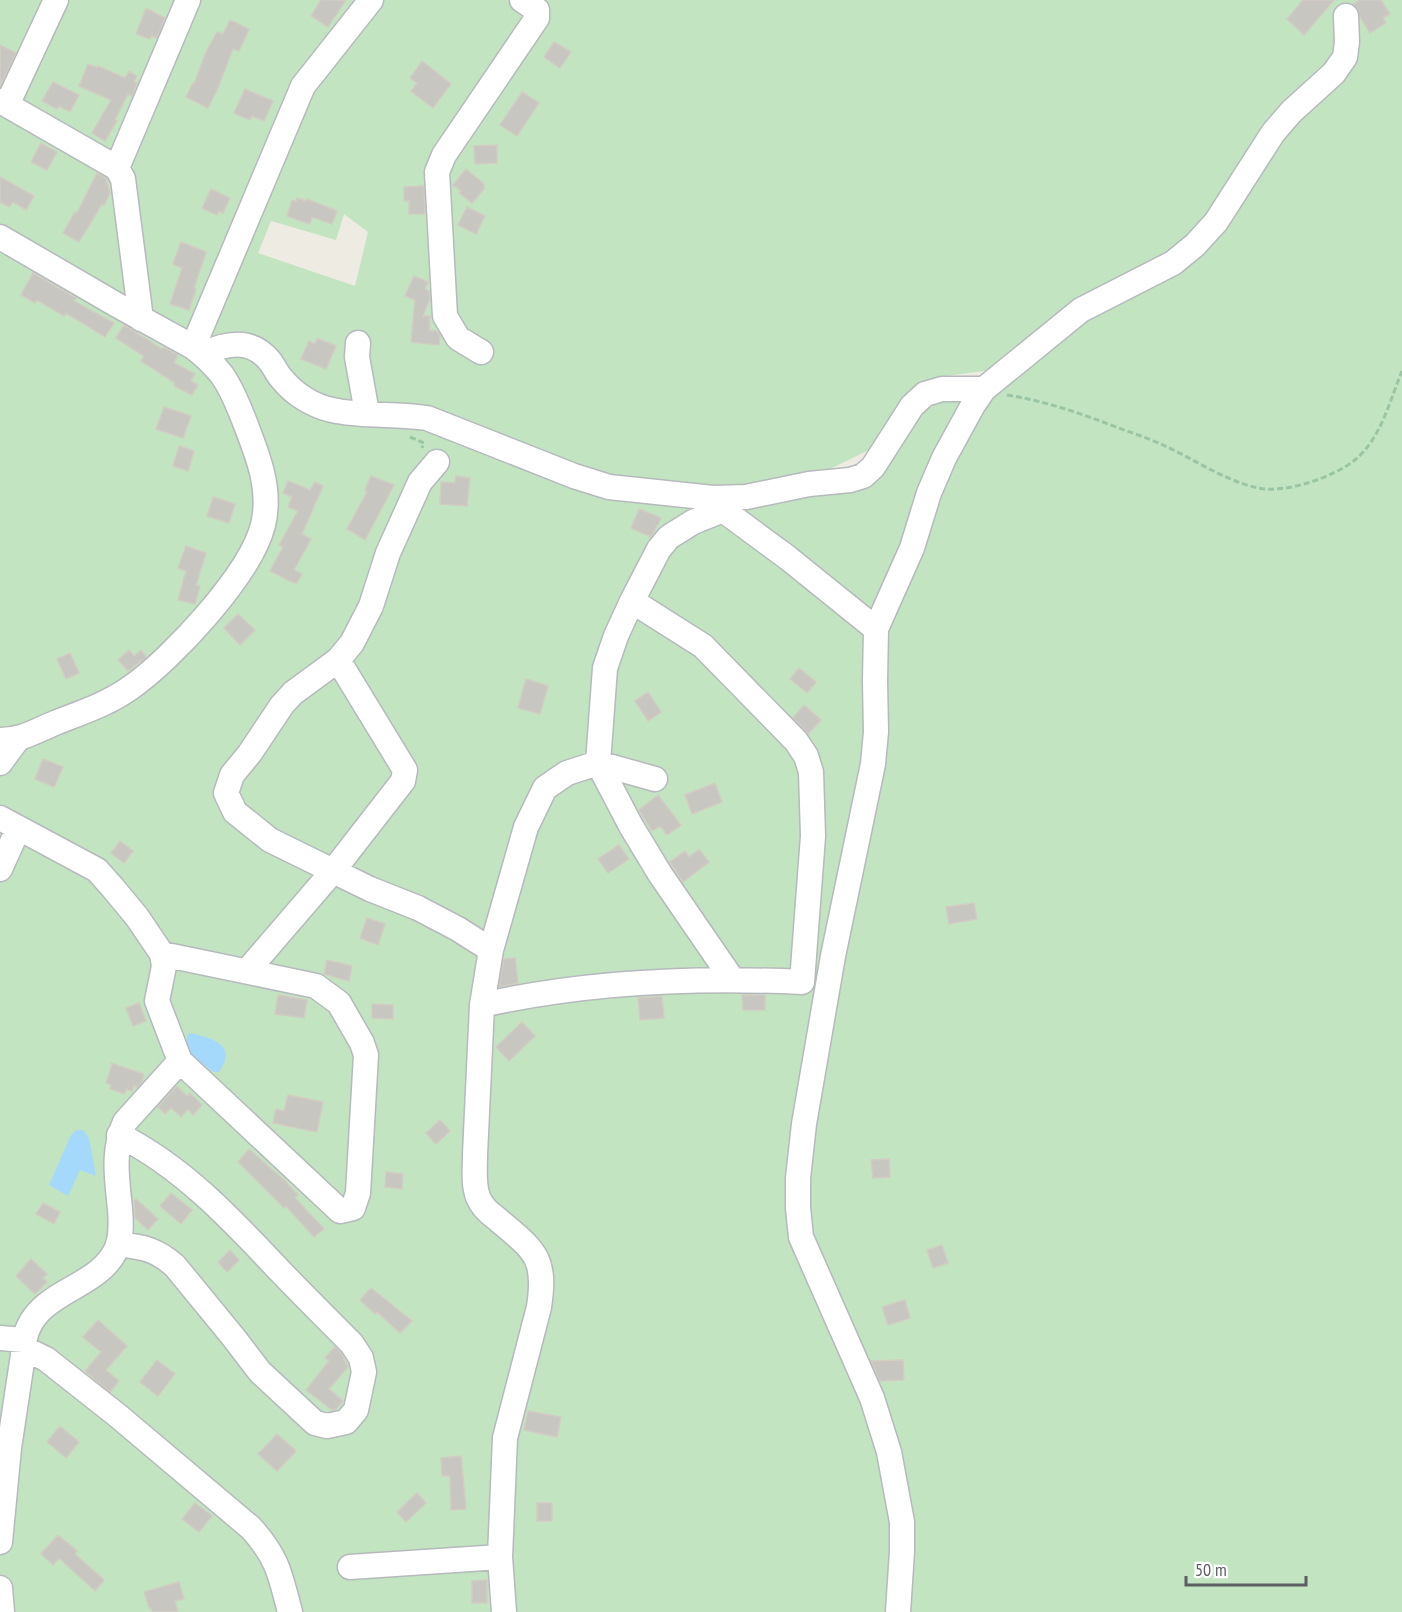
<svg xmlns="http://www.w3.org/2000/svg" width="1402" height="1612" viewBox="0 0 1402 1612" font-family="'PT Sans Narrow',sans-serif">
<rect width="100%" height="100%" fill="#eeebe3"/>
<path fill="#c2e4c1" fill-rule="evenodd" d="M0,0h1402v1612h-1402zM344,214l24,18 -13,54 -97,-33 13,-32 65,19zM992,370l-34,27 -28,1 -90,92 -96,18 1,9 -50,-11 -29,-24 83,6 81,-19 49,-24 59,-68z"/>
<path fill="#a5d9fc" d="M190,1033c22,5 49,12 29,39h-6l-26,-21v-15z
M77,1130h6l6,8 7,38 -16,-6 -12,26 -19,-11 22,-50z"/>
<path fill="#c8c6c0" stroke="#d2ccc2" stroke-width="1.5" d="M321,0h25l-18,27 -17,-11z
M1303,0h31l-30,35 -17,-16z
M1360,0h21l9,14 -7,4 3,5 -16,10 -10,-16 -2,-8 -5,-5z
M146,8l19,10 -8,20 -6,-2 -1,3 -14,-5z
M230,20l19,9 -10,22 -6,-2 -16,41 -9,18 -22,-11 7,-14 1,1 12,-32 11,-20 6,2z
M554,42l17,10 -11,16 -16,-11z
M0,45l16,8 -16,33z
M422,61l29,23 -18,24 -22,-17 6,-8 -7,-5z
M88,64l9,4 1,-2 27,12 4,-7 8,5 -3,6 3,1 -5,13 -4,-2 -13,26 2,1 -12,20 -13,-8 19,-33 -32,-14z
M53,82l26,13 -9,17 -11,-6 -2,3 -15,-8z
M245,89l28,12 -9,20 -12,-5 -2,4 -16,-7z
M522,92l17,11 -22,33 -17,-11z
M41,143l16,9 -10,18 -16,-8z
M497,145v18l-22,1 -1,-18z
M466,169l18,15v5l-12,14 -13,-10 2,-2 -8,-6z
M97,173l9,5 4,15 -6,12 -2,-1 -23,38 -16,-9 12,-21 2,1z
M0,177l34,19 -8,14 -13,-8 -4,5 -9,-5z
M424,186l1,28h-16v-13h-5v-14z
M211,189l19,9 -7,15 -4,-2 -2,4 -15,-7z
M297,198l9,3 1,-2 30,12 -5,13 -20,-7 -2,7 -23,-8 5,-16 4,2z
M467,207l18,9 -9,18 -18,-9z
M181,242l25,10 -12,36 2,1 -7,21 -19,-6 12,-36 -9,-4z
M33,273l43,25 -2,3 40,22 -9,14 -39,-24 -2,3 -27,-16 -2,3 -14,-8z
M414,276l14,6 -3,7 4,2 1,8 -7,17h7l-1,14 8,1 3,4 -1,10 -28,-3 4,-42 -10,-4z
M124,325l38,24 1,-2 15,8 -4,8 21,11 -4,7 7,4 -6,10 -18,-9 1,-3 -34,-22 3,-5 -28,-18z
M317,338l19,8 -10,23 -25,-10 8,-18 6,3z
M164,407l27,9 -8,22 -27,-9z
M179,446l15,5 -6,20 -15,-5z
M371,476l23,9 -29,55 -18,-11 20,-37 -2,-2z
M456,476l14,2 -3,28 -27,-2 1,-22 14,1z
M288,481l22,9 5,-8 8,4 -21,48 9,5 -17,31 8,4 -6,10 -26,-13 13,-24 -4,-2 19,-34 -10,-4 4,-10 -9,-4z
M213,497l22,7 -6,19 -22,-7z
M639,509l22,9 -10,19 -20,-9z
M186,546l20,7 -10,32 4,1 -5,18 -17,-4 8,-29 -8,-3z
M238,614l17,16 -15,15 -16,-17z
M129,650l5,6 7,-6 5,7 -18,14 -10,-11z
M70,653l9,20 -13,6 -9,-20z
M799,668l17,14 -9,11 -17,-14z
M526,679l22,7 -8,28 -22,-6z
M648,692l13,20 -13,9 -13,-20z
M804,705l17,15 -13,14 -15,-16z
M43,759l20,8 -9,20 -19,-8z
M715,783l7,19 -30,12 -7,-19z
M658,795l23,30 -14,10 -7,-9 -8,5 -13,-21z
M120,841l13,10 -9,12 -13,-10z
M619,845l10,14 -21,14 -10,-14z
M699,849l10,13 -26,20 -13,-20 15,-11 4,6z
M974,903l3,16 -28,5 -3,-17z
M367,918l18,6 -7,21 -18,-7z
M515,958l3,25 -19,4 5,-28z
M327,960l25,6 -3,15 -25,-7z
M278,995l29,5 -3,18 -29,-4z
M742,995h23v15h-22z
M662,996l2,22 -24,2 -2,-22z
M139,1003l7,18 -13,5 -7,-18z
M372,1004l21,1v14l-21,-1z
M522,1022l13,14 -26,25 -13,-14z
M110,1063l34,11 -2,8 -5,6 -3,-3 -2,6 -6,-2 -1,5 -15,-5 1,-4 -5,-2 6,-18z
M177,1086l10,10 3,-3 12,12 -9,10 -5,-6 -7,8 -10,-9 -6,6 -7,-7z
M288,1095l35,7 -6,30 -44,-9 3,-14 8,2z
M440,1120l10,11 -14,13 -10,-11z
M249,1149l36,32 13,14 -3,3 29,31 -10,8 -28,-31 -2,2 -46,-46z
M889,1159l1,18 -17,1 -2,-18z
M386,1172l17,2 -1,15 -17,-2z
M171,1193l21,17 -11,14 -21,-18z
M136,1199l22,20 -10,11 -13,-12 -1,-17z
M43,1203l17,9 -6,12 -18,-10z
M942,1245l6,18 -15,5 -6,-18z
M230,1250l9,10 -12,12 -9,-10z
M31,1259l16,15 -4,4 4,4 -12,12 -19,-18z
M371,1288l41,33 -12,12 -23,-21 -2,2 -15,-14z
M905,1300l5,18 -22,7 -6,-18z
M98,1320l29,26 -21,24 13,11 -9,11 -25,-21 16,-19 -18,-15z
M335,1347l6,6 7,14 -19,22 14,12 -7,8 -4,1 -26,-20 23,-29 -4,-3z
M157,1360l18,14 -17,22 -18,-14z
M903,1360l1,20 -24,1 -9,-20z
M528,1411l33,6 -4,20 -33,-7z
M60,1426l19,16 -13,16 -19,-16z
M277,1434l19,17 -19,20 -19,-17z
M461,1456l5,53 -15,1 -1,-34h-8l-1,-18z
M417,1493l9,10 -20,19 -9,-10z
M195,1503l17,13 -13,16 -17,-13z
M537,1503h15v18h-15z
M58,1535l19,16 -2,3 29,26 -9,11 -36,-33 -6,7 -12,-11z
M487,1580v23h-15v-22z
M179,1582l5,17 -9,2 3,11h-26l-1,-4h-2l-5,-16z"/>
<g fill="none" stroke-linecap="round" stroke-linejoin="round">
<defs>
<path id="minor" d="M0,101l117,67 6,11 18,140
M7,105l49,-105
M117,168l71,-168
M0,237l117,68 76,42c11,8 21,18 29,28 10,14 16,30 22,45 13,34 28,68 19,105 -12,49 -92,135 -133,163 -22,16 -50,25 -75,35 -20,8 -32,17 -55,17
M358,343l-1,14 10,56
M193,347l110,-261 68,-86
M481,352l-23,-14 -13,-22 -8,-144 7,-17 93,-137v-8l-15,-10
M203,354c23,-11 47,-16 66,6 5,6 8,14 13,19 12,15 31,27 50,31 31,7 64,3 95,8l147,58 35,11 104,11 33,-1 63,-13 41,-4 13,-4 10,-9 39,-61 13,-12 17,-5h42
M713,498l10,12 65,48 88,71
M632,601l71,45 93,95 10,15 5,16 2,64 -11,146c-107,-5 -214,-1 -320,23l9,-55 35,-123 19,-39 22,-15 31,-10 7,-95 11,-32 16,-35 27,-52 10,-12 24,-15 30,-12
M338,660l67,110 -2,11 -70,90 -63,-31 -35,-28 -9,-19 6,-18 18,-22 32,-48 11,-12 45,-33 14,-17 19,-37 17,-53 32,-71 17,-20
M0,763l17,-23
M598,763l33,63 29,48 72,105
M598,763l57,16
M0,818l97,52 16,18 24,29 25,37 2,12 -7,35 23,60 160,150 13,-3 5,-15 8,-138 -4,-12 -23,-40 -23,-17 -154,-32
M0,869l18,-40
M247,971l86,-100 37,18 48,19 40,21 33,21
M482,1005l-7,150c0,13 -2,29 3,42 3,8 11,16 18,21 37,32 51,37 43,89l-34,131 -5,119 4,55
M118,1244c25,3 38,5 57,22l59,72 26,34 55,51 12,3 19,-4 10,-12 8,-38 -3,-14 -9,-14c-24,-24 -48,-48 -72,-73 -48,-51 -97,-104 -161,-136
M0,1338l23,2
M23,1348l23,11 71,56 134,113c27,30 29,46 39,84
M0,1542l9,-94 14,-93c0,-66 71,-60 93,-105 6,-12 5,-28 4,-41 -3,-30 -8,-58 5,-87l55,-61
M350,1567l150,-10
M0,1588l2,24
M898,1612l4,-61v-29l-13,-70 -17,-54 -71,-161 -3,-29v-30l6,-54 29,-168 40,-192 3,-32 -1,-51 1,-52 36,-81 17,-55 15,-35 29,-53 11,-16 97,-79 92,-47 22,-18 21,-23 57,-89 18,-21 43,-39 11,-16 2,-15 -1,-26"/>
</defs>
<use href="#minor" stroke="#b6b9bd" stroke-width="27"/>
<path stroke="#9ac5a5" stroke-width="3" stroke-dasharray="6 3" stroke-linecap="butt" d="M1007,395c38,6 73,18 109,32 16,6 32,11 47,18 31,14 62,36 95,43 27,6 77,-11 98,-29 25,-21 34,-59 46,-88
M410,437l14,6 -2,5"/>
<use href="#minor" stroke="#fff" stroke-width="24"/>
</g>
<path d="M1186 1576v9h120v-9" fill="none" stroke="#5b5f63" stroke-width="3"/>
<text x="1195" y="1576" font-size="18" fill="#5b5f63" stroke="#ffffff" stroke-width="4.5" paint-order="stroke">50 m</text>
</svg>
